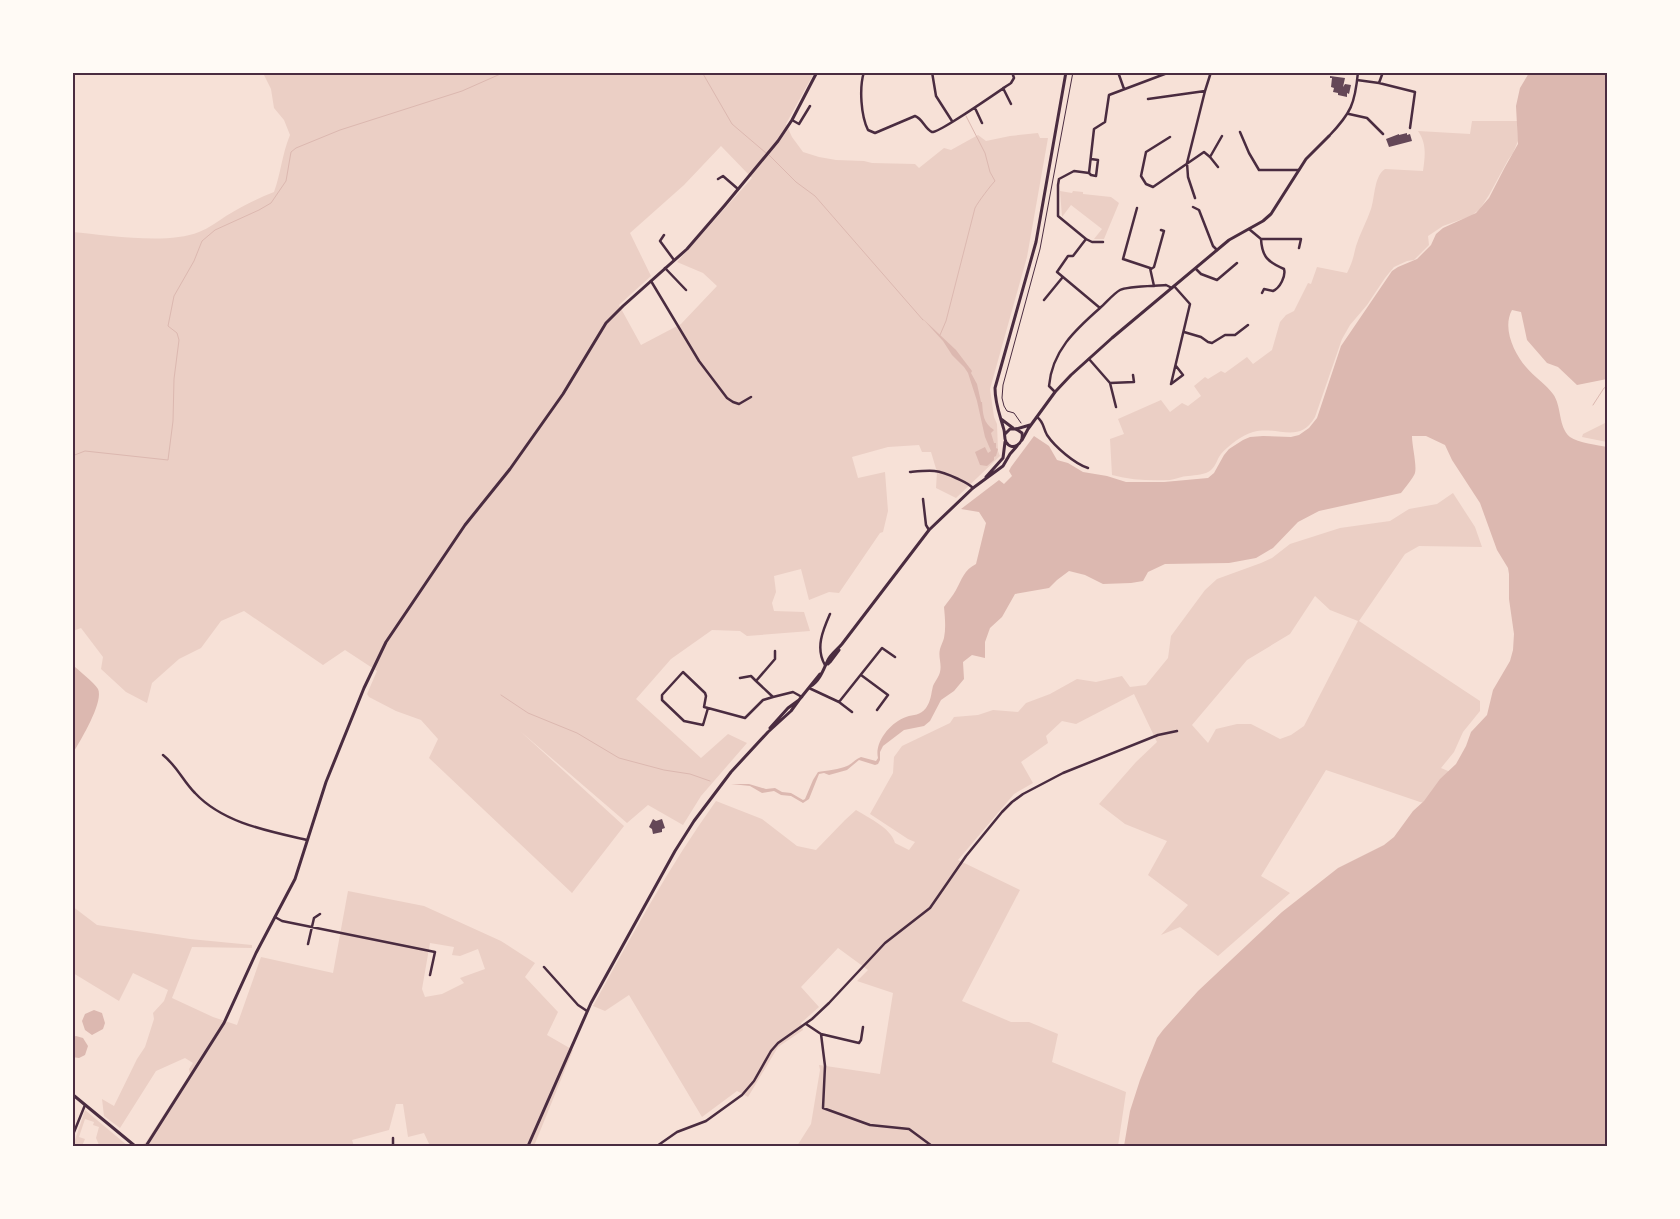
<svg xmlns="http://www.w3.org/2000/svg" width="1680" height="1219" viewBox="0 0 1680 1219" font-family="'Public Sans',sans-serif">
<rect width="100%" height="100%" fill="#f7e1d7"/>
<path fill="#ebcfc5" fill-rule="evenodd" d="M263,73h551l-28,51 6,13 11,15 16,5 17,3 28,1 8,2 43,1 4,4 25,-20 7,2 27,-15 8,6 24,-5 28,-3 2,5h8l-21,119 -37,132 4,28 3,7 1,27 2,5 -44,42 -20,-10 1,-16 -6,-20h-9l-3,-7 -31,2 -36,10 6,21 27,-6 3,39 -5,21 -3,1 -41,60 -10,-1 -20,8 -8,-31 -27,7 2,16 -4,11 2,8 30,1 6,19 -63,5 -7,-5 -28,-1 -41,29 -35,40 65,59 27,-24 19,9 -46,53 -18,29 -35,-20 -21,18 -107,-92 104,95 -52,67 -143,-135 9,-19 -17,-19 -25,-9 -27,-14 -2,-3 10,-23 -32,-21 -22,15 -79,-54 -23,10 -20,27 -22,11 -27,24 -5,20 -21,-11 -25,-23 2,-12 -22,-29 -8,3 -1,-399c35,3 95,13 127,0 10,-4 18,-10 27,-16 15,-9 32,-18 48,-24 7,-19 8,-38 16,-57l-6,-15 -10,-12 -3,-19zM721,146l31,32 -75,84 26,11 14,13 -36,38 -40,21 -22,-40 32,-29 -21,-43 54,-48z
M1472,121h45l1,20 -5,12 -5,7 -19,35 -9,14 -9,7 -28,10 -15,10 1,9 -15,15 -7,1 -13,6 -9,11 -18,27 -17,20 -8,14 -27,78c-16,28 -38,8 -62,15 -11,3 -24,13 -32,22 -4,5 -5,12 -10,16 -6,5 -15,5 -23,6 -6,0 -12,3 -18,4 -20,1 -39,0 -58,-5l-2,-36 14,-5 -6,-15 43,-19 9,12 12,-9 6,3 13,-10 -7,-10 11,-9 3,2 13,-8 4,2 22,-16 6,7 19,-14 8,-28 6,-7 8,-4 14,-28 3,1 6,-17 30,6c6,-12 6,-15 9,-27 4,-13 11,-25 15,-37 4,-12 3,-33 14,-40l38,2c2,-15 4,-27 -5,-40l52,3z
M1060,191l12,2 1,-2 10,1v2l28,3 8,6 -15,36h-10l8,-10 -31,-24 -9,12z
M1607,422v20l-25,-5 1,-3z
M1453,493l22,34 7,20 -63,-1 -14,8 -46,67 121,80v10l-17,21 -9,20 -13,16 14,6 -27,29 -8,-1 -94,-32 -65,106 29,17 -72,63 -38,-29 -19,8 27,-30 -40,-30 19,-34 -42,-17 -26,-20 37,-42 21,-20 -23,-48 -58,30 -14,-3 -16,15 2,7 -27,19 12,21 -19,11 -56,66 62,30 -58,111 49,21h18l29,12 -6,28 74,30 -8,54h-321l14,-22 9,-54 -1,-5 61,9 13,-81 -36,-12 11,-11 -30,-22 -37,39 18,20 -18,16 2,7 -25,17 -30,50 -11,-6 -35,26 -73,-122 -24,16 -12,-5c38,-69 76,-140 123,-205l46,18 35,27 19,4 29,-30 11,-10c13,8 35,18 39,33l14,7 6,-8 -7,-3 -38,-25 23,-41 1,-16 8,-11 48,-23 4,-6 24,-2 15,-5 25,2 8,-9 24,-9 27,-15 19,3 26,-6 8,11 16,-2 22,-27 3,-22 34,-46 12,-11 44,-16 11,-5 18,-14 50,-16 50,-7 19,-12 28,-5zM1315,596l15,14 28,11 -54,105 -13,9 -11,4 -29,-15h-14l-21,5 -8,14 -16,-18 55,-65 43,-26z
M348,891l76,15 77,35 34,22 -10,14 33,35 -11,23 26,15 -39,96h-96l-2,-2 -6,2 -6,-13 -16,4 -5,-33h-7l-7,26 -37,10 2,6h-214l6,-4 44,-68 -1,-5 4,-6 -8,-5 -29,13 -36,57 -16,-12 -2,-17 12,7 23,-47 8,-12 9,-28 -1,-6 11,-12 4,-11 -35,-17 -14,28 -46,-28 -1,-67 25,19 93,14 62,6v3l-60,-1 -20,51 41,19 24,8 24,-68 72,16zM430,943l24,4 -2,8 8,1 18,-7 7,20 -25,9 4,5 -22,11 -17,3 -3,-8z
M85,1110l43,36 -29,-1 -3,-7 3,-11 -6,-2 1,-3 -9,-3 -6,18 6,2 -3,7h-9z"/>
<path fill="#dcb8b0" d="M1529,73h78v306l-30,6 -19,-18 -11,-4 -20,-23 -6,-28 -9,-2c-10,18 2,43 14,57 8,10 20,17 27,27 9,12 5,33 17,43 8,6 28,8 37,10v699h-483l6,-35 10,-31 17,-42 6,-8 35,-39 84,-79 56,-44 46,-23 10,-8 19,-26 11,-10 16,-22 16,-15 10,-18 5,-14 16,-17 6,-25 17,-29 3,-11 1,-16 -5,-35v-25l-1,-6 -11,-18 -17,-47 -28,-43 -7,-15 -19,-9h-14c0,10 5,29 3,37 -1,4 -11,16 -14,20l-82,18 -21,11 -25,26 -17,10 -27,5 -64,1 -17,8 -5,9 -12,2 -28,1 -18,-9 -16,-4 -12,9 -8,8 -34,6 -13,23 -12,11 -5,14v16l-13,-3 -9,7 1,17 -10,12 -13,9 -11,21 -6,5 -20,4 -21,16 -3,6v8l-2,4 -3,1 -16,-5 -12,10 -18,5 -5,-2 -5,1 -10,25 -6,4 -12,-7 -10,-1 -7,-4 -12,2 -12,-7 -19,-2h18l17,5 9,-1 7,4 9,1 12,7 2,-1 8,-19 5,-8c7,-1 23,-3 29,-6 5,-2 8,-7 14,-9l15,4 2,-3c-4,-16 13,-36 28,-41 8,-3 14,-1 20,-9 5,-7 5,-14 7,-22 2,-5 6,-9 7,-14 2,-8 -2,-15 0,-23 1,-4 3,-7 4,-11 2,-10 1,-20 0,-31 4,-6 9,-11 12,-17 6,-11 8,-20 20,-26l10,-41 -7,-11 -18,-3 38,-29 5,4 8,-8 -3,-5 2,-4 23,-31 15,10 8,14 11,3 15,9 24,4 19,6h38l44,-4 6,-5 10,-18 5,-6 14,-9 7,-3 13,-1 28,1 8,-2 10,-7 8,-10 24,-72 51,-75 6,-4 19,-8 14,-14 5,-11 7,-6 33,-15 13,-15 16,-31 13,-23 -2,-38 4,-18z
M922,318l34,32 16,21 -1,2 6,11 4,18h1c1,12 1,21 12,28l-3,3 3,10h2v5l2,1 -2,7 -2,1v3l-7,6 -7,-1 -5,-13 10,-5 3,6 3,-2 -6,-14 -8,-36 -9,-28 -4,-6 -12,-12 -9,-14z
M73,665c6,6 21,17 25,24 6,13 -18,52 -25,64z
M94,1010l8,3 3,10 -2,6 -11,6 -7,-5 -3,-9 3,-7z
M76,1036l7,2 5,8 -3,9 -6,3 -7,-1 1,-20z"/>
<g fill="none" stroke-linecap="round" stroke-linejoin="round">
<path stroke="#dcb8b0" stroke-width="1" d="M702,72l30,52 34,29
M769,155l27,27 19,14 108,124
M940,335l6,-14 29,-113c3,-6 16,-23 20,-27l-5,-9 -5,-19 -19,-37
M1593,405l11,-17 4,-2
M72,456l13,-5 83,9 5,-39 1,-42 5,-39 -2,-7 -9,-7 6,-30 20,-35 8,-20 13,-11 44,-20 12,-7 15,-22 5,-29 5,-4 44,-18 122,-39 43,-19
M501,695l27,18 49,20 42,25 45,12 26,4 20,7"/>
</g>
<path fill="#644757" d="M1330,76l15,2 -2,9 2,-3 6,1 -2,9 -2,-1v4l-9,-2v-2l-5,-1 1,-4 -3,-1 1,-9h-2z
M1407,133v2l3,-1 2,7 -23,6 -3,-8 13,-5v1z
M653,819l3,2 6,-2 3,9 -3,1v3l-9,2 -1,-5 -3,-2z"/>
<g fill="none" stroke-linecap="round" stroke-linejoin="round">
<path stroke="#4a2c40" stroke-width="1" d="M1021,423l-7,-10 -7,-2 -3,-5 -2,-8 1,-13 37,-136 33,-177"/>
<path stroke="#4a2c40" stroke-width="2.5" d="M864,72c-5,16 -3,44 4,58l7,3 40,-17c8,3 10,13 17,16 6,2 70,-43 79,-49l3,-5 -2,-6
M932,72l4,24 16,25
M1102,72h2
M1118,72l6,17
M1357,80l22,3 36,9 -5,36
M1379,83l4,-11
M1003,88l8,16
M1148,99l57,-8
M975,108l7,15
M1349,114l18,4 16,16
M792,120l7,4 11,-18
M1240,132l9,21 10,17h40
M1329,136c22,-23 26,-32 29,-64
M1170,137l-24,15 -5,24 5,8 7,3 51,-35 6,5 8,10
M1210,157l12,-21
M1089,173l2,2 5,1 2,-16 -7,-1
M718,179l5,-3 15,13
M1195,198l-7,-21 -1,-14 18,-72 6,-19
M1193,207l6,3 14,36 4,4
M1137,208l-14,51 27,9 4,18
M1249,229l12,10c1,18 7,23 23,30 2,7 -4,19 -11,22l-9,-2 -2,4
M664,235l-4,6 14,19
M1086,239l6,3h11
M1261,239h40l-2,9
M665,268l21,22
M1151,269l3,-2 10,-36 -3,-1
M1196,269l5,5 16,6 20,-17
M651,281l48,80 28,37 6,4 6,2 12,-7
M1174,286l16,18 -19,80 12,-9 -7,-9
M1044,300l18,-22
M1100,308l-43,-36 11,-16h5l13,-17 -28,-23v-31l1,-6 15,-8 15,2 5,-44 11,-7 4,-27 61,-23
M1184,332l17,5 7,5 4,1 13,-8h10l13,-10
M1089,359l21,24 6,24
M1110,383l24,-1 -1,-7
M1055,392l-6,-6c3,-35 26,-56 51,-78 6,-5 13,-14 20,-18 7,-4 36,-4 46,-5l6,3
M1037,417c7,5 6,11 10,18 8,12 28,29 41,33
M910,472c21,-2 27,-3 46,6 6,3 12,5 17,10
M923,499l3,26 3,5
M775,651v8l-19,22 17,16 20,-5 9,5
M825,665c-10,-17 -2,-35 5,-51
M861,675l27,20 -11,15
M740,678l11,-2 5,5
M809,688l30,14 43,-54 13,9
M839,702l13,10
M708,708l-5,17 -19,-4 -22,-21v-5l21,-23 22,21 1,3 -2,11 4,1 37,10 18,-18 10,-3
M163,755c14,11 20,26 32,38 28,30 73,38 112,47
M275,917l7,4 153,31 -5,23
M308,944l6,-26 6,-4
M544,967l34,38 9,6
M806,1024l15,10 38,9 2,-3 2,-13
M821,1034l4,32 -2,42 47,17 39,4 23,17
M72,1137l13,-32
M393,1138v8
M657,1146l20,-14 29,-11 36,-26 12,-14 17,-30 7,-8 34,-24 17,-16 56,-60 45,-35 36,-52 36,-44 10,-10 11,-8 40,-21 95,-38 19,-4"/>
<path stroke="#4a2c40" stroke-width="3" d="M1016,429l14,-4
M1022,440l6,-11 27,-37 16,-17 41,-37 117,-98 34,-19 8,-7 35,-55 23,-23
M72,1094l63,52
M146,1146l78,-123 32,-70 39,-74 31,-97 38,-94 22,-46 79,-117 45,-56 53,-75 43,-71 17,-17 64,-57 38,-44 53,-64 14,-21 25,-48"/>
<path stroke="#4a2c40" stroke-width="3" d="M1001,419l12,9
M1005,434l5,-5h6l6,4c2,11 -10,19 -16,9 -2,-4 -1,-8 -2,-12 -4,-15 -9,-26 -9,-42l41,-146 30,-170
M986,477l17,-19 2,-16
M828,664l2,-2 9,-12
M811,686c9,-5 13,-18 17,-26 3,-6 10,-11 14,-16l87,-114 44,-42 30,-22 7,-12 7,-8
M770,728l18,-20 11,-8 21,-26
M528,1146l63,-143 84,-152 19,-30 37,-49 37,-40 23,-21 8,-11"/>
</g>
<rect width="1680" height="1219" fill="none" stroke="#fffaf5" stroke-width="148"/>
<rect x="74" y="74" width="1532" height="1071" fill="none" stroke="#4a2c40" stroke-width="2"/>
</svg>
